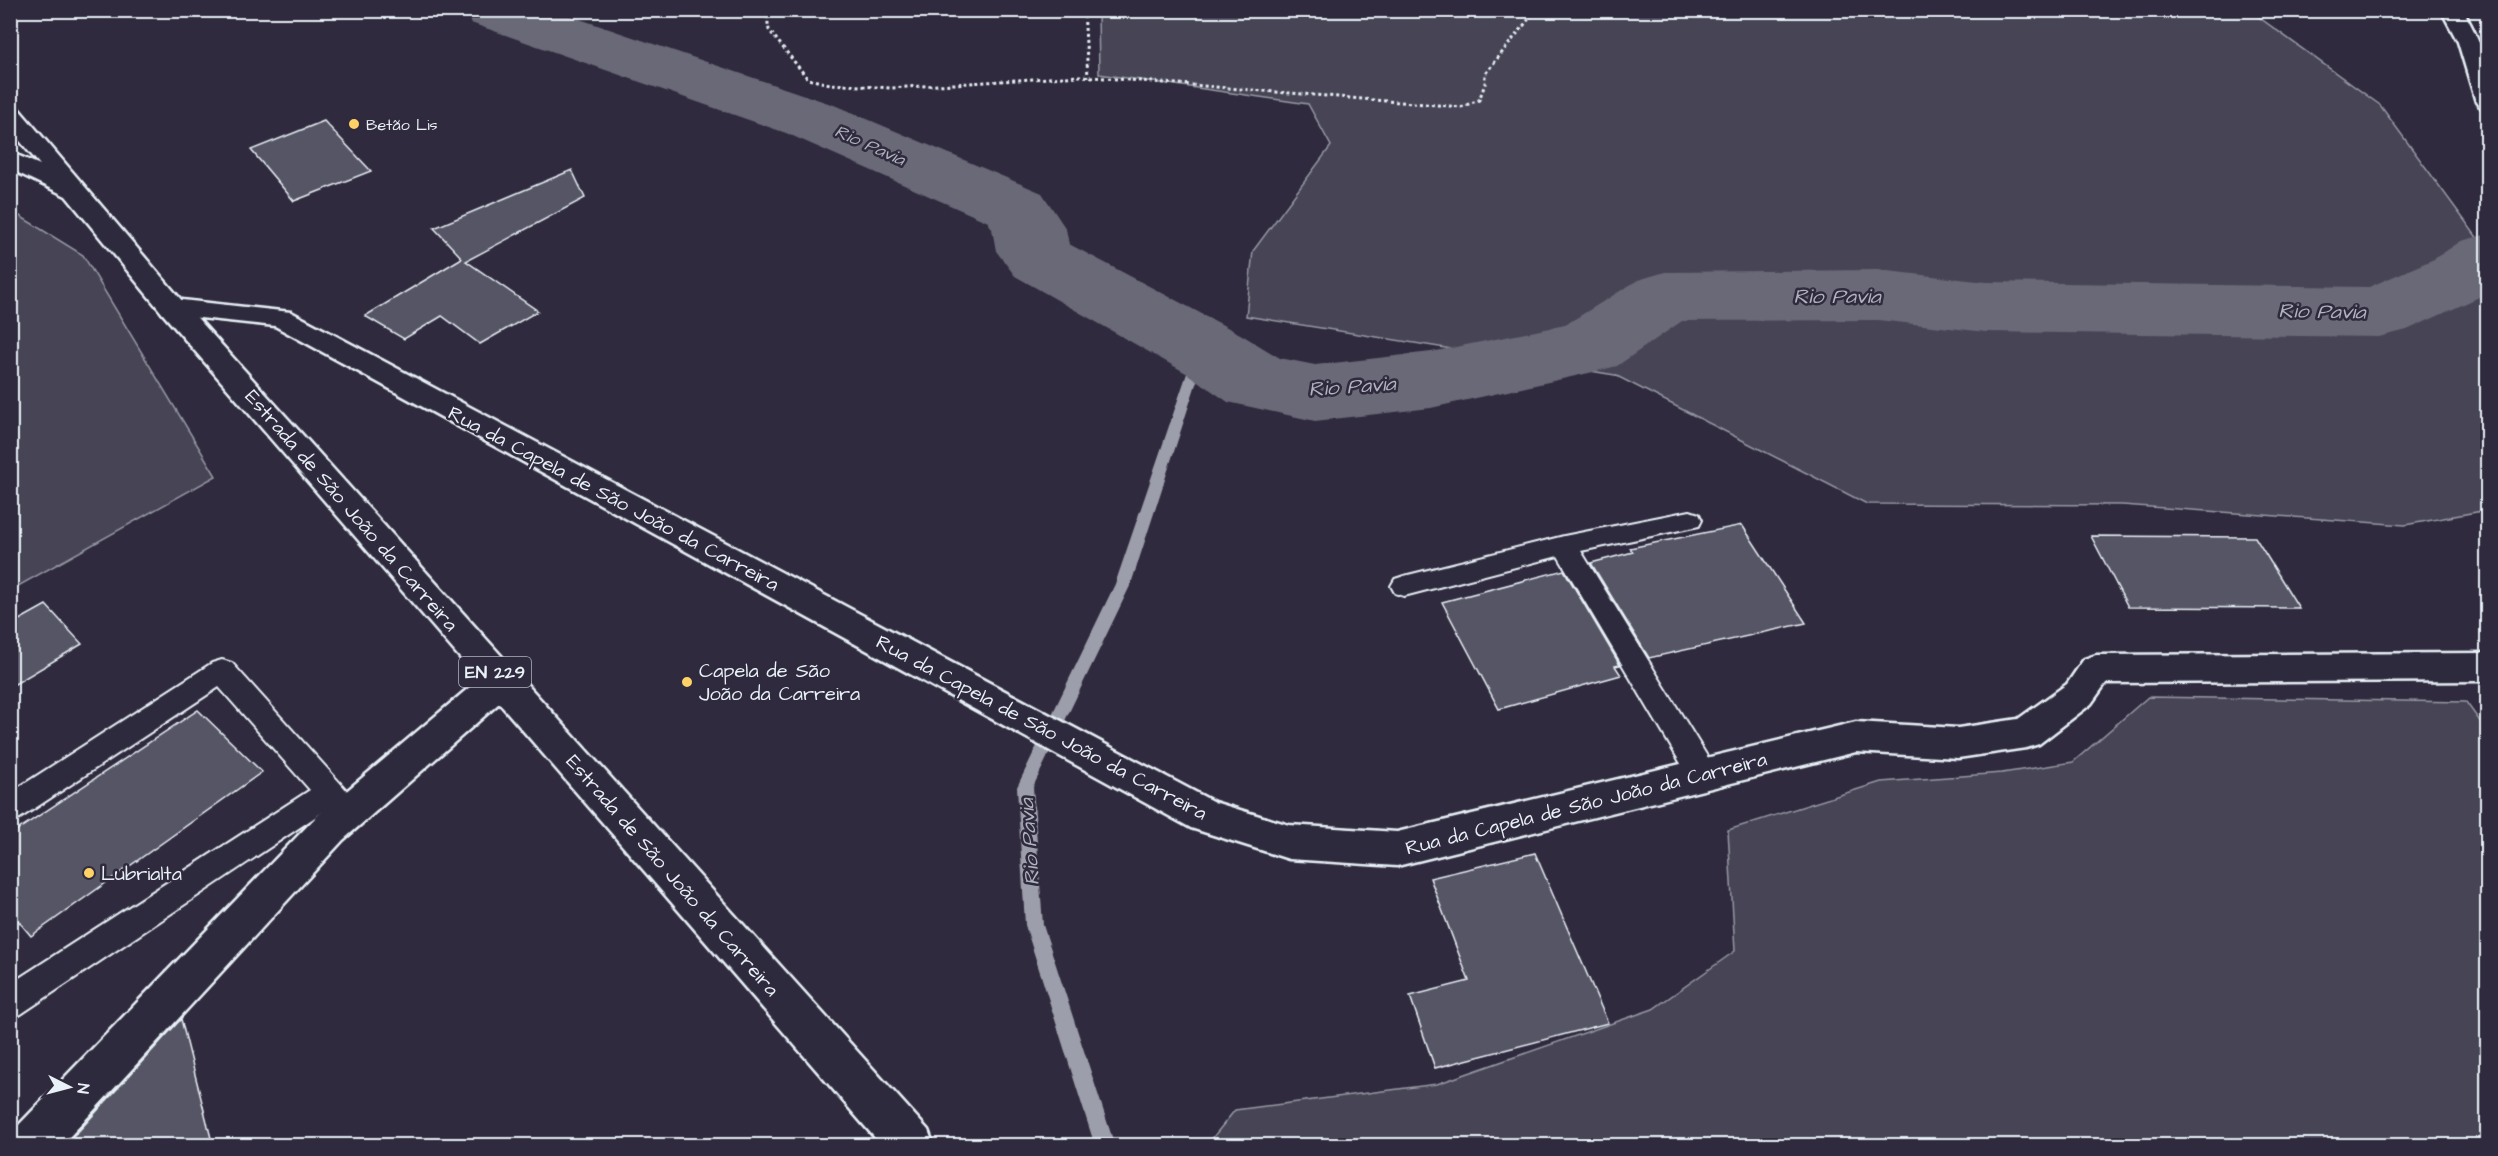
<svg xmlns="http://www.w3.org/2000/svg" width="2498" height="1156" viewBox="0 0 2498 1156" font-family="'Architects Daughter',sans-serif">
<rect width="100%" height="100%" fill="#2f2a3d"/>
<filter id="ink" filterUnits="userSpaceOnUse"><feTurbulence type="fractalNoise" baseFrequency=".0167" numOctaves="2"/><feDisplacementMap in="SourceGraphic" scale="12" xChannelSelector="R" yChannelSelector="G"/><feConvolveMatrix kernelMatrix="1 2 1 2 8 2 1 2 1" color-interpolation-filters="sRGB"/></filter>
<g filter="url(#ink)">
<path fill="#464455" stroke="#979aa6" stroke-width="1.5" d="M1098,11h1152l130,94 107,146v259l-82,15 -283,-20 -255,-1 -252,-129 -369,-59 7,-65 78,-105 -23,-42 -209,-30z
M10,210l73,45 133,221 -205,114z
M2148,697l318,5 21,29v414l-1281,1 29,-36 202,-26 216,-75 82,-58 -7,-121 153,-48 121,-9 71,-11z"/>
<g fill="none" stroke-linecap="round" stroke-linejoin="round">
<path fill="#9c9fab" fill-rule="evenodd" d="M1202,343l6,4 -77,237 -98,203 10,138 72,221h-20l-70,-221 -8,-138 98,-203 81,-237z"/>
<path fill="#696978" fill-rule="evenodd" d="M463,10h90l281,95 208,88 24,36 3,15 173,91 38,23 35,7 116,-13 134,-27 73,-45 27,-8 213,-2 108,12 383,5 65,-28 27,-18 27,-7v59l-81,37 -28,7 -393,-5 -108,-12 -196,1 -65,45 -28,7 -158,35 -116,13 -87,-19 -42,-29 -171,-97 -19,-25 -4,-22 -4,-7 -202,-89 -315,-110z"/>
</g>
<path fill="#575565" stroke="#e8f1f8" stroke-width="1.5" d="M324,121l47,50 -77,30 -43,-51z
M572,170l13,28 -119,63 72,50 -58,33 -38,-28 -38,23 -39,-23 97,-58 -28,-30z
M1742,525l64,98 -157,35 -58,-95 42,-11 -3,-4z
M2091,536l164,1 44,71 -171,-1z
M1564,570l56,95 -5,1 6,9 -122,34 -57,-107z
M46,605l36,39 -72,43v-62z
M198,710l64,62 -231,164 -21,-25v-76z
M1535,853l73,170 -173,45 -25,-72 59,-15 -39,-103z
M181,1019l32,127h-148z"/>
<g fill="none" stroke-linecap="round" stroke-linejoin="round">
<defs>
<path id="lane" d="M1690,511l9,3 3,6 -3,6 -118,25 132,215 4,9 -4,9 -10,3 -10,-3 -135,-228 -154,40 -9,-3 -4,-7 4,-7 9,-3 160,-40z
M222,660l10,3 126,140 5,9 -5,9c-15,6 -20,0 -31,-12l-306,205 -11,4v-34l300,-194 -91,-103 -199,131 -10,3v-28l202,-130z"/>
<path id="street" d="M502,666l12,4 6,10 -6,10 -171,150 -282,306h-51l4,-16 303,-314 173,-146z"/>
<path id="secondary" d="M2441,10h22c23,42 25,52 25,99l-8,-2 -4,-5 -18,-60z
M173,299l118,13 923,490 75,23 108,7 459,-110 102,6 60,-9 49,-35 17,-25 12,-4 392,-2v28l-382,2 -15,21 -52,40 -13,4 -68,10 -102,-6 -459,114 -108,-7 -98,-31 -916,-502 -112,-12 -4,-6 4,-6z"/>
<path id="primary" d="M10,106l8,2 165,194 745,828 6,16h-52l-719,-832 -97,-118 -56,-27v-17l30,13 -30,-36z"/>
</defs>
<use href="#lane" stroke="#e8f1f8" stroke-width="4"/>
<use href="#street" stroke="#e8f1f8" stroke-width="5"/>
<use href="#secondary" stroke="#e8f1f8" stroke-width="5"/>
<use href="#primary" stroke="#e8f1f8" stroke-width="5"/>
<path stroke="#e8f1f8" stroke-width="3" stroke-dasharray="3 3" stroke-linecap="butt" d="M766,10l3,20 39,49 22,5 61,4 189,-12 381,31 18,-7 6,-16v-10l51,-64
M1084,10l4,67"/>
<use href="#lane" fill="#2f2a3d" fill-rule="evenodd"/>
<use href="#street" fill="#2f2a3d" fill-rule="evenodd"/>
<use href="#secondary" fill="#2f2a3d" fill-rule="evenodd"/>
<use href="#primary" fill="#2f2a3d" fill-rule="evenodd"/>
</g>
</g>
<g fill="#ffd166" stroke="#2f2a3d" stroke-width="2">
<circle cx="354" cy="124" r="6"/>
<circle cx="687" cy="682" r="6"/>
<circle cx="89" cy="873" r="6"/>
</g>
<g text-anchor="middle" stroke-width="5" stroke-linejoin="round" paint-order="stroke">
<g font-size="16" fill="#e8f1f8" stroke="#2f2a3d" text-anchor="start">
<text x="366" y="130">Betão Lis</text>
</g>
<g font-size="18" font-style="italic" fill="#afb4be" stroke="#2f2a3d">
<text transform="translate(870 145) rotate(24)" y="6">Rio Pavia</text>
</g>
<rect fill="#2f2a3d" stroke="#b0b5c0" stroke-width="1.5" x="459" y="657" width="72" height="30" rx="4.5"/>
<g font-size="18" font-weight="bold" fill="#e8f1f8">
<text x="495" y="678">EN 229</text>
</g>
<g font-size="20" fill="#e8f1f8" stroke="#2f2a3d">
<text transform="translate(614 498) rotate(28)" y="7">Rua da Capela de São João da Carreira</text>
<text transform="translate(352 510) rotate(49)" y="7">Estrada de São João da Carreira</text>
<text transform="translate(1042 727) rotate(28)" y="7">Rua da Capela de São João da Carreira</text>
<text transform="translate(1586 803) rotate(-14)" y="7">Rua da Capela de São João da Carreira</text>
<text transform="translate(673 875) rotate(49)" y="7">Estrada de São João da Carreira</text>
</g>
<g font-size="20" fill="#e8f1f8" stroke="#2f2a3d" text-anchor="start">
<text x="699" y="677">Capela de São<tspan x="699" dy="23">João da Carreira</tspan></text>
<text x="101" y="880">Lubrialta</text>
</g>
<g font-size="21" font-style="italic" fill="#afb4be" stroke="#2f2a3d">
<text x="1837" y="303">Rio Pavia</text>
<text transform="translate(2322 311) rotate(1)" y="7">Rio Pavia</text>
<text transform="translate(1352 386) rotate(-4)" y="7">Rio Pavia</text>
<text transform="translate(1029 842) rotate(-94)" y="7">Rio Pavia</text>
</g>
</g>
<rect width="2498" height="1156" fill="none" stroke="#2f2a3d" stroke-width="36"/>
<rect x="18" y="18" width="2462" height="1120" fill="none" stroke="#e8f1f8" stroke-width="2" filter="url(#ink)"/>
<g transform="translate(69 1087) rotate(96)" stroke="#2f2a3d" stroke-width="4.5" paint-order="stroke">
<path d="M0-4.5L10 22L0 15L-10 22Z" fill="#e8f1f8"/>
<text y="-9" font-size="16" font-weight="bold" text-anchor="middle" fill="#e8f1f8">N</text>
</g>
</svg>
